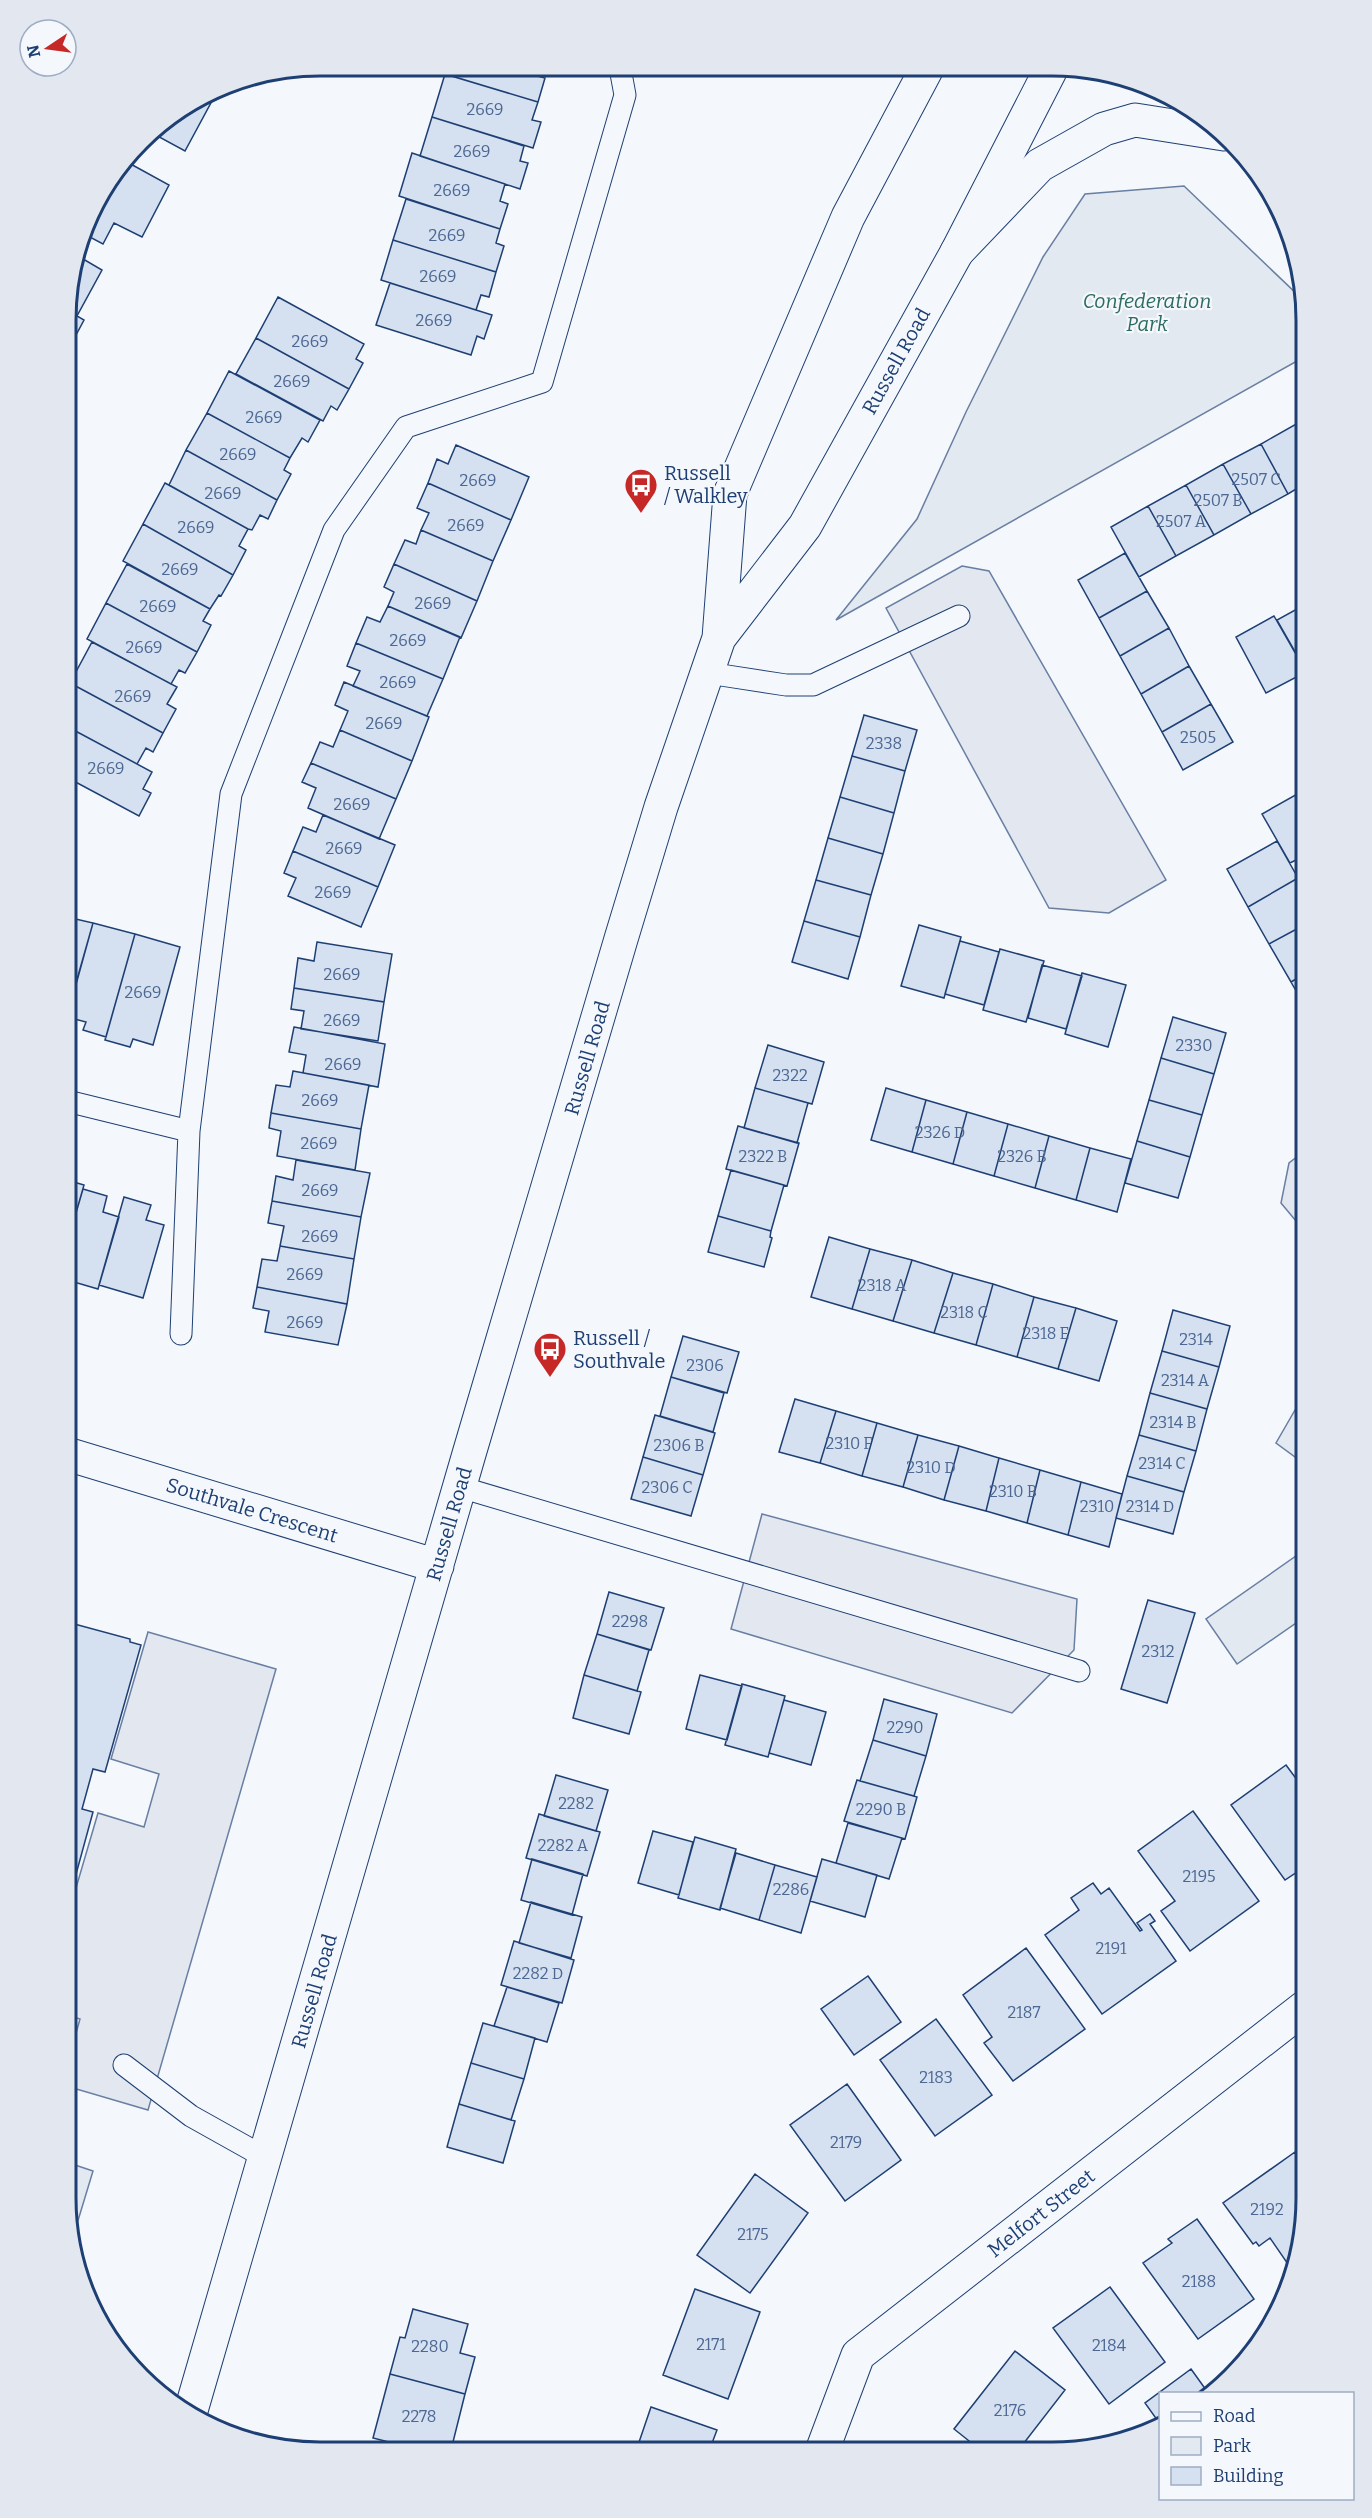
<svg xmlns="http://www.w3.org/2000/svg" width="1372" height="2518" viewBox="0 0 1372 2518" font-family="Bitter,serif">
<rect width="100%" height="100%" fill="#f4f7fb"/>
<path fill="#e3e9f0" stroke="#687fa3" stroke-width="1.5" d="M1184,186l118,113 4,21v36l-470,264 81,-101 49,-107 77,-155 42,-63z
M1306,1391v74l-30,-22z
M1306,1549v67l-69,48 -31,-45z
M66,2162l27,9 -20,66 -7,-39z"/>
<path fill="#e3e8f0" stroke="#687fa3" stroke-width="1.5" d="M962,566l27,5 177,309 -57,33 -60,-5 -163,-300z
M1306,1150v83l-25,-30 8,-40z
M762,1514l315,85 -3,51 -62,63 -281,-84z
M148,1632l128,37 -128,441 -82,-24v-17l14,-50 -14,-4v-93l32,-109 46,14 15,-53 -48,-15z"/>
<path fill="#d5e0f0" stroke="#1d3f73" stroke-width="1.5" d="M440,67h100l-3,9 8,2 -7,24 -100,-30z
M445,74l93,28 -6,18 9,2 -8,26 -101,-31z
M207,96l6,3 -28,52 -35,-19z
M432,117l92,29 -4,15 8,2 -8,26 -100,-33z
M412,153l93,31 -5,17 8,3 -8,25 -101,-33z
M127,162l42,23 -27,52 -28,-14 -11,21 -19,-10 8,-26z
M406,199l94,30 -4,14 8,3 -8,26 -103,-32z
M393,240l103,32 -7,25 -8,-2 -5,15 -95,-30z
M78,256l24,14 -25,46 7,4 -16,30v-63z
M390,283l102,32 -8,24 -7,-3 -6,19 -95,-30z
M278,297l86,47 -8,15 7,4 -14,26 -93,-51z
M256,338l93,51 -12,21 -6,-4 -8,15 -87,-47z
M229,371l91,49 -12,22 -6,-4 -12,20 -83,-45z
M207,413l83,45 -6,12 7,4 -14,26 -91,-50z
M1306,418v19l-8,-14z
M1298,423l8,14v46l-18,11 -27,-50z
M1261,444l27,50 -37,20 -28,-50z
M456,445l73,32 -18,43 -83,-37 9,-24 11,5z
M186,450l91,50 -9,19 -8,-4 -8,15 -4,-1 -79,-44z
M1223,464l28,50 -37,21 -28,-50z
M165,483l83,46 -9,17 7,4 -13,25 -90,-51z
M428,483l83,37 -18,41 -72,-31 8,-17 -12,-5z
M1186,485l28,50 -38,21 -28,-50z
M1148,506l28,50 -37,21 -28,-50z
M143,524l90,51 -12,21 -2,-1 -9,14 -87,-48z
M421,530l72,31 -16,40 -83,-37 11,-24 11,4z
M1125,553l22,38 -48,27 -21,-38z
M127,564l83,45 -7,12 8,4 -14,27 -91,-49z
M394,564l83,37 -16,37 -73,-32 6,-14 -10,-5z
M1147,591l22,37 -49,28 -21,-38z
M106,603l91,49 -12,21 -6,-3 -8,14 -84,-45z
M1306,604v65h-1l-28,-49z
M388,606l72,31 -17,42 -87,-36 11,-26 13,5z
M1274,616l32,56 -40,21 -30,-56z
M1169,628l20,38 -48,28 -21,-38z
M92,642l85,45 -10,17 9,5 -13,24 -93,-50z
M356,643l87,36 -16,37 -74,-30 7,-15 -13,-5z
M1189,666l22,38 -49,28 -21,-38z
M344,682l85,35 -17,44 -72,-31 8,-19 -13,-6z
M70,683l93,50 -10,19 -7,-4 -9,16 -69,-37v-39z
M1211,704l22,38 -50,28 -21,-38z
M864,715l53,15 -12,41 -53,-15z
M68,727l84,45 -9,17 8,4 -12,23 -71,-38z
M340,730l72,31 -16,38 -85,-36 9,-21 13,5z
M852,756l53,15 -11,42 -54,-16z
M311,763l85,36 -17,40 -71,-31 8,-20 -14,-6z
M1306,790v15l-7,-12z
M1299,793l7,12v50l-16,8 -28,-49z
M840,797l54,16 -11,41 -55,-16z
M323,815l72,30 -17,42 -85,-36 10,-24 13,5z
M828,838l55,16 -12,41 -55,-15z
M1277,841l21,37 -50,29 -21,-38z
M293,851l85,36 -17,40 -73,-31 8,-18 -12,-5z
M1298,878l8,13v33l-37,20 -21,-37z
M816,880l55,15 -11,42 -56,-16z
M67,917l26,6 -23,81 -3,-1z
M804,921l56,16 -12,42 -56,-17z
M93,923l42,11 -29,103 -23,-7 3,-8 -19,-5z
M1306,924v49l-15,9 -22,-38z
M919,925l42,12 -17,61 -43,-12z
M135,934l45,13 -27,98 -20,-6 -3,8 -25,-7z
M960,941l39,11 -15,53 -39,-11z
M317,942l75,12 -8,48 -90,-14 4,-30 16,3z
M1000,949l44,12 -18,61 -43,-12z
M1042,965l40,11 -16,53 -38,-11z
M1082,973l44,12 -18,62 -43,-13z
M1306,973v35l-15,-26z
M294,988l90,14 -6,39 -77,-12 3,-18 -13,-2z
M1173,1017l53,16 -12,41 -53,-16z
M294,1027l91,17 -7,43 -75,-14 3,-18 -17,-3z
M768,1045l56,17 -12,42 -57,-16z
M1161,1058l53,16 -12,41 -53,-15z
M293,1071l76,14 -8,44 -90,-16 5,-28 14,2z
M755,1088l53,15 -11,40 -53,-15z
M886,1088l40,12 -14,52 -41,-12z
M926,1100l41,12 -14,52 -41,-12z
M1149,1100l53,15 -12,42 -53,-16z
M967,1112l41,12 -14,52 -41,-12z
M271,1113l90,16 -6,41 -78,-14 4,-25 -12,-3z
M1008,1124l41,12 -14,52 -41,-12z
M738,1126l61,17 -12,43 -61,-17z
M1049,1136l41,12 -14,52 -41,-12z
M1137,1141l53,16 -12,41 -53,-15z
M1090,1148l41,11 -14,53 -41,-12z
M296,1160l74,13 -9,44 -89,-16 4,-25 17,4z
M731,1170l53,15 -13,46 -53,-15z
M67,1180l17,5 -17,59z
M83,1189l24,7 -4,16 16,5 -21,72 -31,-9v-36z
M124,1197l27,8 -5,15 18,5 -21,73 -44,-13z
M272,1201l89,16 -7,42 -74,-13 4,-20 -16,-3z
M718,1216l53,15 -1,6 2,1 -8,29 -56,-15z
M829,1237l41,12 -18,60 -41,-12z
M280,1246l74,13 -7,45 -90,-17 5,-28 15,2z
M870,1249l42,11 -19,61 -41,-12z
M912,1260l41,13 -19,60 -41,-12z
M953,1273l40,11 -17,61 -42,-12z
M993,1284l41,13 -17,60 -41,-12z
M257,1287l90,17 -9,41 -73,-13 4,-21 -16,-3z
M1034,1297l42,11 -18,61 -41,-12z
M1076,1308l41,13 -18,60 -41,-12z
M1173,1310l57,16 -11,41 -57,-16z
M683,1336l56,16 -12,41 -56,-16z
M1162,1351l57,16 -12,42 -57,-16z
M671,1377l53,16 -11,39 -53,-16z
M1150,1393l57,16 -11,42 -57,-16z
M795,1399l41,12 -16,52 -41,-11z
M836,1411l41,12 -15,53 -42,-13z
M655,1415l60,18 -12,42 -60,-18z
M877,1423l41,12 -15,52 -41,-11z
M918,1435l41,11 -15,54 -41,-13z
M1139,1435l57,16 -12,41 -57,-16z
M959,1446l40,12 -13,53 -42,-11z
M643,1457l60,18 -12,41 -60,-17z
M999,1458l41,12 -13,53 -41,-12z
M1040,1470l41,12 -13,53 -41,-12z
M1127,1476l57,16 -11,42 -57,-16z
M1081,1482l41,12 -13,53 -41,-12z
M609,1592l55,16 -13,42 -54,-16z
M1148,1600l47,13 -28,90 -46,-14z
M67,1622l63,17v3l11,3 -36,127 -12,-3 -11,40 11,3 -27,99z
M597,1634l52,16 -12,41 -53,-16z
M584,1675l57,17 -12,42 -56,-16z
M700,1675l42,11 -15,54 -41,-11z
M742,1684l43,12 -17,61 -43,-12z
M884,1699l53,15 -11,42 -53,-16z
M784,1700l42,12 -15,53 -42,-12z
M873,1740l53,16 -12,40 -54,-15z
M1286,1765l20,27v74l-21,14 -54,-75z
M556,1775l52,15 -12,41 -52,-15z
M857,1780l60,17 -12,42 -61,-18z
M1193,1811l66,90 -69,50 -29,-40 14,-10 -37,-50z
M539,1814l61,18 -13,44 -61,-18z
M848,1823l54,15 -13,41 -53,-16z
M653,1831l40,11 -14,53 -41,-12z
M695,1837l41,12 -16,61 -42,-12z
M736,1853l39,12 -16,55 -39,-12z
M532,1859l51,15 -11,41 -51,-15z
M822,1859l55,16 -12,42 -55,-16z
M775,1865l42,12 -16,56 -42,-13z
M1093,1883l8,11 8,-6 31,43 2,-1 -5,-7 13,-9 5,7 -5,3 26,37 -74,53 -57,-79 34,-25 -8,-12z
M531,1902l51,15 -11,41 -52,-15z
M514,1941l60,19 -12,43 -61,-18z
M1026,1948l59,81 -72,52 -29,-38 8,-6 -29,-42z
M868,1976l33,46 -47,33 -33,-46z
M507,1987l52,16 -12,39 -53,-16z
M936,2019l56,76 -57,41 -55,-76z
M483,2023l52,15 -11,41 -53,-16z
M471,2063l53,16 -13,41 -52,-16z
M847,2084l54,76 -56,41 -55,-76z
M459,2104l56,17 -12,42 -56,-16z
M1295,2152l10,16v47l-13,55 -22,-32 -11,8 -3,-4 -3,2 -30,-41z
M755,2174l53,39 -58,80 -53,-38z
M1197,2219l57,80 -56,40 -55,-76 29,-20 -4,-4z
M1110,2287l55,75 -56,42 -56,-76z
M695,2289l65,23 -32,87 -65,-24z
M413,2309l55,15 -8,29 15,4 -10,37 -75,-20 10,-37 5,1z
M1015,2351l50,39 -48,62h-34l-29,-23z
M1191,2369l18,25h-49v30l-15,-21z
M390,2374l75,20 -14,56h-31l-47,-12z
M651,2407l66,23 -8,21h-73z"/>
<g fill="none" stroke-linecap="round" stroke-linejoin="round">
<defs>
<path id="lane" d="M708,673l78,12h27l146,-69
M67,1101l122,30 42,-337 103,-264 72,-103 136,-45 83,-287 -5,-27
M181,1334l8,-203
M460,1487l619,184
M124,2065l67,51 75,42"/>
<path id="street" d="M822,2451l36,-96 447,-348"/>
<path id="secondary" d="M719,638l86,-112 152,-274 93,-181
M67,1454l370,112
M190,2414l279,-960 152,-515 40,-132 58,-169 11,-144 118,-277 78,-147"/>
<path id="primary" d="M957,252l83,-87 64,-36 31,-9 89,14"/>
</defs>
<use href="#lane" stroke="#1d3f73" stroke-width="23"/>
<use href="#street" stroke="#1d3f73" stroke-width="35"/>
<use href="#secondary" stroke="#1d3f73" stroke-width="35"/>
<use href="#primary" stroke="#1d3f73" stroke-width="35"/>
<use href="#lane" stroke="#f4f7fb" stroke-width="21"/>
<use href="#street" stroke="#f4f7fb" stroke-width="33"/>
<use href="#secondary" stroke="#f4f7fb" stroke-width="33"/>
<use href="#primary" stroke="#f4f7fb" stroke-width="33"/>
</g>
<defs>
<symbol id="bus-pin" viewBox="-11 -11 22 30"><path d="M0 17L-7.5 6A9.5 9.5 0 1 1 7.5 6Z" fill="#c62828" stroke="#f4f7fb"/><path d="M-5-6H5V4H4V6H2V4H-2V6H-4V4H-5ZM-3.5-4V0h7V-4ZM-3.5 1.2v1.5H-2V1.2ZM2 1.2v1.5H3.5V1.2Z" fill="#fff"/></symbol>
</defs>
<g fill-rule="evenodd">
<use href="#bus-pin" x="622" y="466" width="38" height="52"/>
<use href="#bus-pin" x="531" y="1330" width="38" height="52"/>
</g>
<g text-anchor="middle" stroke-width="4.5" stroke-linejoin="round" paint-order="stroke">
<g font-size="16" fill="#4b6792">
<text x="485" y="115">2669</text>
<text x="472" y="157">2669</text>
<text x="452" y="196">2669</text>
<text x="447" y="241">2669</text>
<text x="438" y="282">2669</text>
<text x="434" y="326">2669</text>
<text x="310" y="347">2669</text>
<text x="292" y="387">2669</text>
<text x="264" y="423">2669</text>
<text x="238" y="460">2669</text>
<text x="1256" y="485">2507 C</text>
<text x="478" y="486">2669</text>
<text x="223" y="499">2669</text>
<text x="1218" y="506">2507 B</text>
<text x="1181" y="527">2507 A</text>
<text x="466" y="531">2669</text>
<text x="196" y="533">2669</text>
<text x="180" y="575">2669</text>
<text x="433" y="609">2669</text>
<text x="158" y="612">2669</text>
<text x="408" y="646">2669</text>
<text x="144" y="653">2669</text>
<text x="398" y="688">2669</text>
<text x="133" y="702">2669</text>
<text x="384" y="729">2669</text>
<text x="1198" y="743">2505</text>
<text x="884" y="749">2338</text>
<text x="106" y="774">2669</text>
<text x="352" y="810">2669</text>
<text x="344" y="854">2669</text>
<text x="333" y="898">2669</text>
<text x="342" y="980">2669</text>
<text x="143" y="998">2669</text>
<text x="342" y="1026">2669</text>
<text x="1194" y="1051">2330</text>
<text x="343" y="1070">2669</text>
<text x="790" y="1081">2322</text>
<text x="320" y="1106">2669</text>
<text x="940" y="1138">2326 D</text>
<text x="319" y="1149">2669</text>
<text x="763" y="1162">2322 B</text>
<text x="1022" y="1162">2326 B</text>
<text x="320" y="1196">2669</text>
<text x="320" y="1242">2669</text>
<text x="305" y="1280">2669</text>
<text x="882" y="1291">2318 A</text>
<text x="964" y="1318">2318 C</text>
<text x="305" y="1328">2669</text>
<text x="1046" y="1339">2318 E</text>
<text x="1196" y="1345">2314</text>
<text x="705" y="1371">2306</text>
<text x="1185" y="1386">2314 A</text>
<text x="1173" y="1428">2314 B</text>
<text x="849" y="1449">2310 F</text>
<text x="679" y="1451">2306 B</text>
<text x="1162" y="1469">2314 C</text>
<text x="931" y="1473">2310 D</text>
<text x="667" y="1493">2306 C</text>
<text x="1013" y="1497">2310 B</text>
<text x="1097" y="1512">2310</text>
<text x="1150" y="1512">2314 D</text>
<text x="630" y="1627">2298</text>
<text x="1158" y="1657">2312</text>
<text x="905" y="1733">2290</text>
<text x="576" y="1809">2282</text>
<text x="881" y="1815">2290 B</text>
<text x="563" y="1851">2282 A</text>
<text x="1199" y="1882">2195</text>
<text x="791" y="1895">2286</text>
<text x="1111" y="1954">2191</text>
<text x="538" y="1979">2282 D</text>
<text x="1024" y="2018">2187</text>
<text x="936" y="2083">2183</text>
<text x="846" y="2148">2179</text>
<text x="1267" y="2215">2192</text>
<text x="753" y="2240">2175</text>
<text x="1199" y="2287">2188</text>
<text x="711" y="2350">2171</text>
<text x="1109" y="2351">2184</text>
<text x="430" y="2352">2280</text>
<text x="1010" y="2416">2176</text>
<text x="419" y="2422">2278</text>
</g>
<g font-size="20" font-style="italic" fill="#2c6c60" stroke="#f4f7fb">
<text x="1147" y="308">Confederation<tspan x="1147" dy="23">Park</tspan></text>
</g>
<g font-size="20" fill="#1d3f73" stroke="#f4f7fb">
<text transform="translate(896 361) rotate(-61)" y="7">Russell Road</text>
<text transform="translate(587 1058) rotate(-74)" y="7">Russell Road</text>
<text transform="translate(252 1510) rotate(17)" y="7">Southvale Crescent</text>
<text transform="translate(449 1524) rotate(-74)" y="7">Russell Road</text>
<text transform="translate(314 1991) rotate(-74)" y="7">Russell Road</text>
<text transform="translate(1041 2213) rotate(-38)" y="7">Melfort Street</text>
</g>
<g font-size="20" fill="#1d3f73" stroke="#f4f7fb" text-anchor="start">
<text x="664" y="480">Russell<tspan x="664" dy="23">/ Walkley</tspan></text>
<text x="573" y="1345">Russell /<tspan x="573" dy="23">Southvale</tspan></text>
</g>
</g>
<path d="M0 0H1372V2518H0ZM320 76H1052A244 244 0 0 1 1296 320V2198A244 244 0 0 1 1052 2442H320A244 244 0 0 1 76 2198V320A244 244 0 0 1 320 76Z" fill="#e3e8f0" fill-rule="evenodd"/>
<path fill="none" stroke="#1d3f73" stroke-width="3" d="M320 76H1052A244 244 0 0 1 1296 320V2198A244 244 0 0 1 1052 2442H320A244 244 0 0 1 76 2198V320A244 244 0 0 1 320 76Z"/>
<rect x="1159" y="2392" width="195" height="108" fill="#f4f7fb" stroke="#9eadc5" stroke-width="1.5"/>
<rect x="1171" y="2412" width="30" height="9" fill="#f4f7fb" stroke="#9eadc5" stroke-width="1.5"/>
<text x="1213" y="2422" font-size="18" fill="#1d3f73">Road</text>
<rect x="1171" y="2437" width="30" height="18" fill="#e3e9f0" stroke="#9eadc5" stroke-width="1.5"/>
<text x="1213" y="2452" font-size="18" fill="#1d3f73">Park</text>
<rect x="1171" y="2467" width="30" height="18" fill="#d5e0f0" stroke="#9eadc5" stroke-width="1.5"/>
<text x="1213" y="2482" font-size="18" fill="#1d3f73">Building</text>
<g transform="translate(48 48) rotate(257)"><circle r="28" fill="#f4f7fb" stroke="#9eadc5" stroke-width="1.5"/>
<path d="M0-4.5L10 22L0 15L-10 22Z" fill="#c62828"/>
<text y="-9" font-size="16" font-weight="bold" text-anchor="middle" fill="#1d3f73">N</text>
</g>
</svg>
